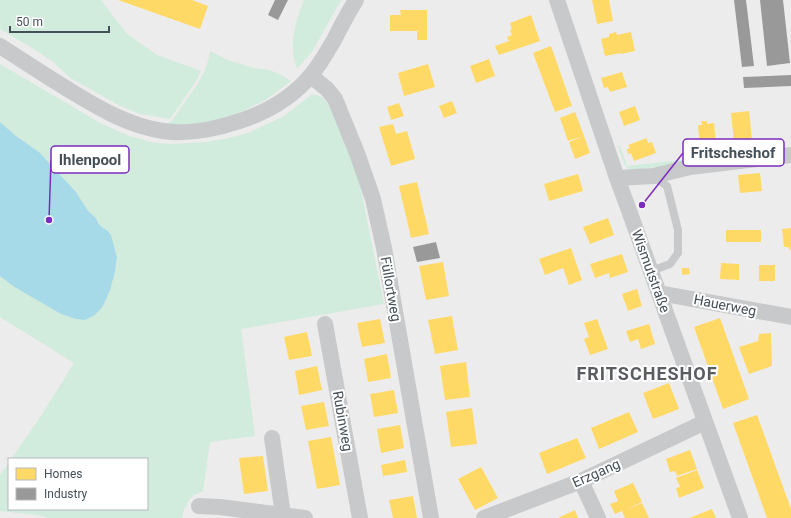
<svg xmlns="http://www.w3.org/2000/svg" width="791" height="518" viewBox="0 0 791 518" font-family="Roboto,sans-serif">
<rect width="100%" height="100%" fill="#edecec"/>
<path fill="#d1ebdc" d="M0,0h101l26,34 30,21 44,16 -6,12 -25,36 -30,-5 -20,-8 -23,-13 -28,-16 -16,-15 -16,-11 -37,-22z
M304,0h37l-28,50 -16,19c-1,-6 -4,-12 -4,-19 -1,-17 5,-35 11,-50z
M210,51l18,9 25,8 17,2 13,6 8,5 -24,18 -34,17 -38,8h-29l6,-3c14,-23 35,-43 38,-70z
M0,64l102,60 27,12 26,7 18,1 32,-2 19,-3 24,-6 36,-17 27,-21c9,-1 14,4 18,11l22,50 9,29 24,119 -143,25 14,107 -45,6 -7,49 -9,4 -5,5 -6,12v4l-1,2h-133l-11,-3 -38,-4v-36l9,-13v47h138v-50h-136l30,-43 33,-53 -74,-46v-41l13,10 90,20c6,-14 14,-33 14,-49 -1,-6 -7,-20 -9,-27l-5,-2 -5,-5 -2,-5 -8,-7 -12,-19 -37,-40 -23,-16 -16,-14z
M618,146h2l7,20 63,-7 -14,6 -44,5c-9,-2 -11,-16 -14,-24z"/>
<path fill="#a7dae8" d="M0,122l16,14 23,16 37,40 12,19 8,7 2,5 5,5 4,2 4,5 6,22 -2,15 -5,18 -7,16 -8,9 -10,5 -9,-1 -15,-5 -48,-28 -13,-10z"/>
<path fill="#ffd966" d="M118,0h74l16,6 -8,23z
M592,0h17l4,21 -16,3z
M400,10h27v30h-10v-9h-27v-16h11z
M531,15l9,26 -41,14 -4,-9 14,-5 -2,-4 5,-2 -2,-5 2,-1 -2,-6z
M616,32l1,3 14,-3 4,19 -14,3v-1l-16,3 -4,-17 8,-2v-3z
M551,46l21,60 -17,6 -22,-59z
M489,59l6,17 -19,7 -6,-17z
M428,64l7,23 -31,9 -6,-23z
M622,72l5,15 -17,5 -2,-5 -4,1 -3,-10z
M452,101l5,12 -13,5 -5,-12z
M399,103l5,13 -13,4 -4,-13z
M635,106l5,14 -16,6 -5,-14z
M749,111l3,29 -18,2 -3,-29z
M575,112l9,24 -16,5 -8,-23z
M701,121h6v3l7,-1 2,21 -16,2 -2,-21h4z
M393,124l3,10 11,-3 8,28 -24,7 -12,-39z
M584,136l6,17 -15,6 -6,-17z
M647,138l1,5 4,-1 4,11 -22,8 -3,-8 -3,1 -1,-5 3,-1 -2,-3z
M760,173l2,18 -22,2 -2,-18z
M578,174l5,17 -34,10 -5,-17z
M417,182l12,52 -18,4 -12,-52z
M608,218l6,17 -24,9 -7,-17z
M791,228v23l-3,-4h-4l-2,-18z
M726,230h35v12h-35z
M571,248l11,32 -13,5 -6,-17 -18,7 -6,-16z
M622,254l6,18 -18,6 -1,-5 -14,5 -5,-14z
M443,262l6,34 -23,4 -7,-34z
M721,263l18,1v16l-19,-1z
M759,265h16v16h-16z
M682,268h7l1,6 -8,1z
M637,289l5,17 -14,5 -6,-17z
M452,316l6,34 -23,4 -7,-34z
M720,318l29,81 -26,10 -29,-82z
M380,319l5,24 -23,4 -5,-24z
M597,319l11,30 -18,6 -6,-16 5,-2 -5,-14z
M649,324l6,20 -14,5 -3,-10 -8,3 -4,-11z
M307,332l5,24 -23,4 -5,-23z
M771,333l1,33 -23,8 -10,-27 19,-6 1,-7z
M387,354l4,24 -23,4 -4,-23z
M466,362l4,35 -25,3 -5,-34z
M317,366l5,24 -23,5 -4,-24z
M669,383l10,26 -26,10 -10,-26z
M394,390l4,23 -24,4 -4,-23z
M324,402l5,24 -23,4 -5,-24z
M472,408l5,36 -26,3 -5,-35z
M629,412l9,20 -39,17 -8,-21z
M757,415l34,94v9h-24l-34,-95z
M400,425l4,23 -23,5 -4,-24z
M331,437l9,48 -23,4 -9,-48z
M577,438l9,20 -39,16 -8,-21z
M690,450l7,19 -20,7 -2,-5 -5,1 -4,-13z
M263,456l5,35 -24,3 -5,-36z
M405,460l2,12 -24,4 -2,-11z
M481,467l17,31 -23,12 -17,-31z
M697,470l7,18 -25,10 -3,-10 4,-1 -4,-9z
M633,483l9,19 -15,7 15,-6 7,15h-24l-3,-7 -7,3 -5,-10 8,-3 -4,-10z
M413,496l4,22h-24l-4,-18z
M712,509l4,9h-27z
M575,510l3,8h-20z"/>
<path fill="#999" d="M275,0h13l-10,20 -10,-5z
M734,0h12l8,66 -12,1z
M760,0h23l7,63 -23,3z
M791,75v11l-47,2 -1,-11z
M436,242l4,16 -23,4 -4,-15z"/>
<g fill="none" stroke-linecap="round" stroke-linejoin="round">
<path stroke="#c7c9cb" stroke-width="8" d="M651,271l19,-7 8,-11v-23l-11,-44 -13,-9"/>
<path stroke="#c7c9cb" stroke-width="16" d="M557,0l60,178 10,27 113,313
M0,46c25,16 49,32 74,47 28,17 56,33 89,38 26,4 53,-2 77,-10 27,-9 53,-24 71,-46 9,-10 16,-23 23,-35 7,-14 14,-27 22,-40
M311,76l16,13 8,10 22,54 16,46 11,49 47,270
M617,178l37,-2 36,-9 101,-12
M659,293l132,24
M325,324l35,194
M272,438l11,77
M581,481l17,37
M199,506l21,1 85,11
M484,518l97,-37 124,-59"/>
</g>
<g text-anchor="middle" stroke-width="4" stroke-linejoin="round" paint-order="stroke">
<g font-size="14" fill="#454f58" stroke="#fff">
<text transform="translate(651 271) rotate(70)" y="5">Wismutstraße</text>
<text transform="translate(391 289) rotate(80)" y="5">Füllortweg</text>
<text transform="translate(725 305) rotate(11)" y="5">Hauerweg</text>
<text transform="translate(343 421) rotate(80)" y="5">Rubinweg</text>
<text transform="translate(596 473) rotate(-24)" y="5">Erzgang</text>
</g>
<g font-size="18" font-weight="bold" letter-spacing="1" fill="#595c60" stroke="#fff">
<text x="647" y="380">FRITSCHESHOF</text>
</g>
</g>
<path fill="none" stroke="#7b2cbf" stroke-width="1.5" d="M642 205L683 153M49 220L51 160"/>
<g fill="#7b2cbf" stroke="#fff" stroke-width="1.5">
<circle cx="642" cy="205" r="4"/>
<circle cx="49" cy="220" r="4"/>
</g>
<g fill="#fff" stroke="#7b2cbf" stroke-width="1.5">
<rect x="683" y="139" width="101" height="27" rx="4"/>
<rect x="51" y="146" width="78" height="27" rx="4"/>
</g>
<g font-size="15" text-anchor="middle" font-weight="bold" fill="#454f58">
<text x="733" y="158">Fritscheshof</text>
<text x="90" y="165">Ihlenpool</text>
</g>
<rect x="8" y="458" width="140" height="52" fill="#ffffff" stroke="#b5b9bc"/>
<rect x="16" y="468" width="20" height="12" fill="#ffd966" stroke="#b5b9bc"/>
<text x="44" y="478" font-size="12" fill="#454f58">Homes</text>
<rect x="16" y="488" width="20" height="12" fill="#999999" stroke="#b5b9bc"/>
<text x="44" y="498" font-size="12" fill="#454f58">Industry</text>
<path d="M10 26v6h99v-6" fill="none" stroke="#454f58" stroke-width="2"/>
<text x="16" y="26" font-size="12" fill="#454f58" stroke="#ffffff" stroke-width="3" paint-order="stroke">50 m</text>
</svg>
